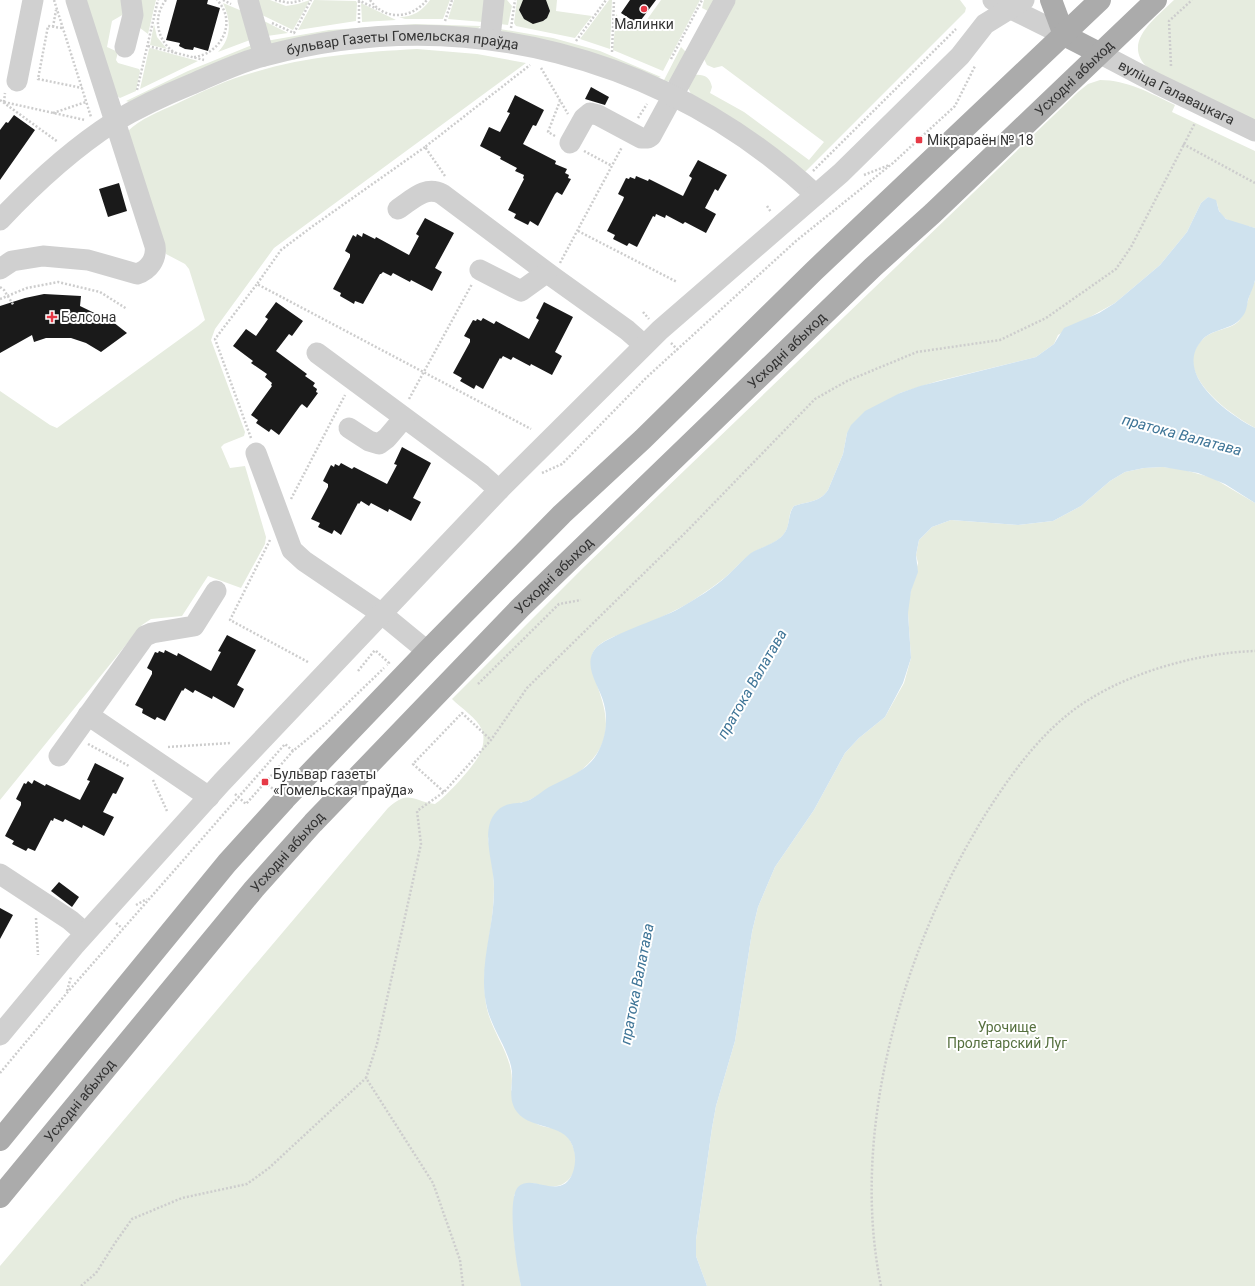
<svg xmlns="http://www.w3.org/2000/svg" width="1255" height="1286" viewBox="0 0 1255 1286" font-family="Roboto,sans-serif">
<rect width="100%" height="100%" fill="#fff"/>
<path fill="#e6ecdf" d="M85,0h38l1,14 -12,7 -5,26 11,5 -2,8 2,3 21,6 1,2 -4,20 -16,7 -3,-2z
M137,0h19l-8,34 -8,-6z
M257,0h13l16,6 12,-2 12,-4 -17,30 -31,-15z
M314,0l42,1 1,2 -1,18 -58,9z
M430,0h20l-7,19h-38l-6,-2c14,0 23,-6 31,-17z
M454,0h34l-5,22 -35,-3z
M500,0h7l5,6 -4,19 -8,-1z
M517,0h40l-1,11 36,5 -17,22 -59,-12 -2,-3z
M609,0h3l-2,49 -30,-10z
M661,0h39l-37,71 -50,-21 3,-36c6,8 14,15 25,14z
M704,0h15l-9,12 -8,-4z
M732,0h228l6,8 -1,4 -160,160 -114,-78 -3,-6 6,-13c10,-1 16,2 18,12l-2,6 34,19 65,48 15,-18 -102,-76 -8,2 -7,-3 -3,-6z
M1174,0h81v121l-106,-52c-29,-26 6,-50 25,-69z
M223,3l19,8 8,29 -32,12c14,-14 13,-32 5,-49z
M361,3l35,17 -34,2z
M262,20l26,13 -21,3z
M154,24l3,13 10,12 -17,-4z
M415,24l66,2 -4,3 -204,16 -7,-4 63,-11z
M500,29l53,9 47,13 61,26 -7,2 -150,-46z
M252,45l-1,5 -122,52 -3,-1 62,-30z
M681,47l5,5 -14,28 -10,4z
M149,49l1,-1 48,13 -58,28z
M417,49l60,5 49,9 -252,185 -59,81 -4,11 34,92 -1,4 -20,8 -3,3 9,21 15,-2 21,71 -1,7 -24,44 -33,-12 -26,40 -31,3 -9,6 -142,175v-409l50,34 7,3 141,-102 7,-6 -16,-51 -4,-5 -19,-10 -39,-117 1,-6c12,-12 32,-20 48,-27 25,-12 52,-25 79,-32 52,-16 108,-20 162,-23z
M1100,80c27,0 50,13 75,25l-3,7 83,39v77c-16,-5 -35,-4 -38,-25l-9,-6 -7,6 -14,29 -27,33 -45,38 -57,32 -4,9 -18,13 -98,24 -38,12 -53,40 -4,21 -15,36c-9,13 -20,11 -34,16 -7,8 -3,19 -10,28 -8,10 -23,13 -33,20 -9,6 -15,14 -22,20 -11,10 -25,19 -37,27 -18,11 -37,19 -57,28 -13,5 -31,9 -40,20 -18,23 38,71 -7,115 -16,17 -42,26 -62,38h-5l-33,36c3,17 6,34 6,51 0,39 -14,76 -8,115 5,31 31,54 25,86 5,6 21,32 26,34 7,4 17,3 24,7 14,8 20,35 9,47 -10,12 -23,9 -37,5l-19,12v45l7,46h-521v-20l388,-458c21,-19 24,-7 47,-4 12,-8 38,-37 45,-50 3,-6 5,-17 2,-24 -5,-12 -21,-22 -30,-31l132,-132 494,-475 10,-8z
M1255,281v147c-26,-14 -86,-57 -52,-89 10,-10 27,-9 36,-18 9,-12 9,-27 16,-40z
M1163,467l18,2 32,9 42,25v783h-548l-11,-30v-16l16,-112 4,-22 19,-65 17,-109 6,-25 17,-40 39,-57 31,-57 14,-15 26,-21 19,-34 7,-25 -3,-45v-11l10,-39 -2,-8 3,-15 13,-13 19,-7 67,5 35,-4 28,-15 29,-25 15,-9 19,-4z"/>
<path fill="#cfe2ee" d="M1208,197l8,3 3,11 7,8 29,9c0,17 0,35 0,52 -1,6 -5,14 -7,20 -1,6 -2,13 -6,17 -9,13 -28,11 -39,22 -32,34 25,75 52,89v75l-30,-19 -27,-11 -35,-6 -19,1 -19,4 -15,9 -29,25 -28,15 -35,4 -67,-5 -19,7 -13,13 -3,15 2,17 -7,19 -3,22 3,45 -8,25 -18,34 -26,21 -14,15 -31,57 -39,57 -17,40 -6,25 -17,109 -19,65 -4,22 -16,112v16l11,30h-186c-4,-18 -15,-85 -3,-99 14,-15 44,16 55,-15 2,-6 3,-14 1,-21 -6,-30 -41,-19 -57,-39 -11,-14 -2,-30 -6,-46 -5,-20 -19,-38 -24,-58 -10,-41 8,-81 7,-121 0,-24 -15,-58 3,-76 10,-10 19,-6 30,-10 8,-3 15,-10 22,-14 19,-10 40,-16 50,-37 7,-14 9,-31 5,-46 -4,-17 -22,-38 -9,-55 10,-13 66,-30 85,-41 17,-10 34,-20 48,-33 8,-7 14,-15 23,-22 10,-6 24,-9 32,-18 8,-9 4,-20 11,-29 14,-5 25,-3 34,-16l15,-36 4,-21 4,-8 14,-14 35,-18 20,-7 116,-29 18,-13 10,-16 35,-15 16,-10 45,-38 27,-33 14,-29z"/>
<path fill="#1a1a1a" d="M177,0h31l-1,4 13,4 -12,43 -14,-4 -1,3 -8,-1 -6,-3 1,-3 -14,-3z
M523,0h23l4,11 -3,7 -4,3 -10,3 -9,-5 -5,-9z
M630,0h26l-18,24 -17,-11z
M591,87l18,10 -4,8 -20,-6z
M515,95l29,15 -8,16 -3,-1 -10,19 33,17 -1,3 12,5 -2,4 4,2 -1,3 3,1 -9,16 -5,-3 -2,2 -17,32 -8,-5 -2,4 -14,-7 2,-4 -8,-4 16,-31 -1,-1 1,-3 -9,-4 2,-3 -17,-9 1,-2 -21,-11 9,-19 11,5 10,-19 -3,-1z
M14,115l21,15 -35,50v-50l6,-8 2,1z
M698,160l29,15 -9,16 -3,-2 -10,19 11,6 -10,19 -21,-11 -2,2 -17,-9 -1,3 -9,-4 -1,3 -2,-1 -16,31 -8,-4 -2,3 -14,-7 2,-4 -8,-4 16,-31 1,-3 -6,-3 8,-16 3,1 1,-2 5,2 1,-3 12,5 1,-2 34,17 9,-18 -3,-2z
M119,183l8,28 -19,6 -9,-28z
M425,218l29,15 -19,35 7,4 -10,19 -21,-11 -1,2 -17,-9 -2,3 -8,-4 -2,2h-1l-17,30 -8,-3 -1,3 -14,-8 1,-3 -8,-4 17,-32v-3l-5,-3 8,-16 3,2 1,-3 5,3 1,-4 12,6 1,-2 33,18 10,-19 -3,-2z
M44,294l37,2 -1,10 33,16 14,11 -26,19 -15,-9 -15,-5h-25l-12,4 -2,-7 -32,18v-47l25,-8z
M276,302l27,19 -11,15 -3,-2 -13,17 31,23 -2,2 10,7 -2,3 4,3 -1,3 2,1 -11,15 -5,-4 -2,2 -21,29 -8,-6 -2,3 -13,-9 2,-3 -7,-5 21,-29 -1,-1 1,-2 -7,-6 2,-3 -16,-11 2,-2 -20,-15 13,-17 10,7 12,-17 -3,-2z
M544,302l29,15 -18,35 7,4 -10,19 -21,-11 -1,2 -17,-9 -2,3 -8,-4 -2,3 -1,-1 -17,31 -7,-4 -2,4 -14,-8 2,-3 -9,-5 17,-31v-3l-6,-3 9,-16 3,1 1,-2 4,2 2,-3 11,6 2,-3 33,18 10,-19 -3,-2z
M402,447l29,16 -18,35 8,4 -10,19 -22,-12 -1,3 -17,-9 -2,3 -8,-5 -2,3 -1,-1 -17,32 -7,-5 -2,4 -14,-7 2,-4 -9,-4 17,-32v-3l-5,-3 8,-16 3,2 1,-3 4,2 2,-3 11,6 2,-2 33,17 10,-19 -3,-1z
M227,635l29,15 -19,35 7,4 -10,19 -21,-12 -1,3 -17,-9 -2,3 -8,-5 -2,3 -1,-1 -17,31 -8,-4 -2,3 -13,-7 1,-4 -8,-4 17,-31v-3l-5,-3 8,-16 3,1 1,-2 5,2 1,-3 12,6 1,-3 33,18 10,-19 -3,-1z
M95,763l29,15 -8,16 -3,-1 -10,19 11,5 -10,19 -21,-11 -1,3 -17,-9 -2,3 -9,-4 -1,3 -2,-1 -16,31 -7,-3 -2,3 -14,-7 2,-3 -9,-5 16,-31v-3l-5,-3 8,-16 2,1 2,-3 4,3 2,-4 11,6 1,-2 34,16 10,-19 -3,-1z
M59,882l20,15 -7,10 -21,-16z
M0,908l13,7 -13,24z"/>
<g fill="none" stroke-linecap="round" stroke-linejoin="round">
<path stroke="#cdcdcd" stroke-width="2.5" stroke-dasharray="2 2" stroke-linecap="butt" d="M54,0l37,117
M166,0c-14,17 -9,41 9,53
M223,0l8,4
M275,0l15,3 13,-3
M358,0l19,9
M370,0c15,21 41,19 57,0
M445,21l7,-21
M272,23l22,10 17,-33
M359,23v-23
M53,27l3,-17
M62,28l-14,-2 -10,53 44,9
M511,28l4,-28
M576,41l30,-41
M148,46l56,14
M612,52l2,-52
M194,57c27,-3 44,-35 23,-57
M671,59l31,-59
M1171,66l-2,-45 23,-21
M541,68l27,46
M137,90l21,-90
M0,100l58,42
M4,102l1,-9
M4,102l81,18
M53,113l33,-11
M638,118l9,-14
M555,136l-7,-4 12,-31
M1183,144l72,39
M425,147l-112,79 -32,24 -24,34 274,145
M584,151l28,15
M813,171l143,-142
M864,175l25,-10
M445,176l-20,-29 105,-82
M767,206l4,6
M578,231l99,51
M560,263l62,-116
M0,287l4,3 10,16
M0,299l27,-11 31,-6 42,10 27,17
M643,312l6,7
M671,343l7,7
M409,399l63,-115
M251,438l-36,-99 42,-55
M542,473l20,-9 85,-87 149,-136 97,-78 62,-57 20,-40
M291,499l54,-104
M270,540l-40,80 78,42
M376,651l13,12 -2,2
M358,671l17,-21
M478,684l81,-80 22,-4
M88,744l41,22
M168,747l63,-4
M153,780l14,31
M265,782l8,7
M444,792l-31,-28 49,-51 29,27
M235,794l11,10 47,-53 34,-28 57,-55
M136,905l11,-6
M36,918l2,37
M116,923l7,6
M67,991l4,-14
M0,1073l66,-79 219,-250 8,7
M81,1286l15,-13 19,-30 17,-24 50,-21 65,-14 22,-16 97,-90
M463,1286l-3,-26 -27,-77 -67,-105 11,-34 44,-200 -4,-33 27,-19 47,-52 36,-52 160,-157 128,-132 32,-18 70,-29 83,-12 46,-22 70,-49 15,-22 64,-124
M881,1286c-32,-156 22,-338 104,-471 23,-36 48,-72 81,-99 48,-40 127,-63 189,-65"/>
<g stroke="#d0d0d0" stroke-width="21">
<path d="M248,0l16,56"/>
<path d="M993,0l71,35"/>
<path d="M490,38l4,-38"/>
<path d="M125,47l8,-32 -2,-15"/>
<path id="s1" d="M1099,53l59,31 97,47"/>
<path d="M17,81l16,-81"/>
<path d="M570,143l14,-25 6,-5 8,2 43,23h7l3,-2 74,-136"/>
<path d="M398,209c14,-9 27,-24 44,-15l111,83 74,53 17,15"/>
<path id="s2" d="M0,220c34,-36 72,-71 114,-98 25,-15 51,-27 78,-38 23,-10 48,-22 72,-28 199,-54 401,0 552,139"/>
<path d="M0,269l12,-8 31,-5 45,4 49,14c12,-4 20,-15 18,-28l-79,-246"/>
<path d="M480,270l41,21 25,-18"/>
<path d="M317,353l165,122 17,15"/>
<path d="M349,428l20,13 10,3 8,-6 17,-20"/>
<path d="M256,453l36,97 12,11 78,53 45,37"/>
<path d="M88,715l121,82"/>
<path d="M59,756l86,-120 7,-3 42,-7 22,-35"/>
<path d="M0,874l70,46 15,13"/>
<path d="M0,1035l74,-89 148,-164 277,-292 161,-160 181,-157 119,-117 25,-32 39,-24"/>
</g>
<g stroke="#ababab" stroke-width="22">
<path d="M1051,0l13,35 35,18"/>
<path d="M0,1140l227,-277 58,-64 142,-148 135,-137 81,-75 171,-168 286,-271"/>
<path id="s3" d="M0,1197l254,-308 59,-66 207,-215 353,-341 60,-54 223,-213"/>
</g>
</g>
<g fill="#e63946" stroke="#fff" stroke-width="1.5">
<circle cx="644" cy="9" r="4"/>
<rect x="915" y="136" width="8" height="8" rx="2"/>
<path d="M50 311h4v4h4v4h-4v4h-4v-4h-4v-4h4z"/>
<rect x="261" y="778" width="8" height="8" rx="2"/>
</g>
<g text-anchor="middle" stroke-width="4" stroke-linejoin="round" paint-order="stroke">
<g font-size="14" fill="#333" stroke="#fff" text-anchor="start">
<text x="644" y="29" text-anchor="middle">Малинки</text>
<text x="927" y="145">Мікрараён № 18</text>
<text x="61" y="322">Белсона</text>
<text x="273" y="779">Бульвар газеты<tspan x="273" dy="16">«Гомельская праўда»</tspan></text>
</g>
<g font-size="14" fill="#333" stroke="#fff">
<text dy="5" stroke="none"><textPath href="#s2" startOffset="455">бульвар Газеты Гомельская праўда</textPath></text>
<text dy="5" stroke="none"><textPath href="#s3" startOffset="1553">Усходні абыход</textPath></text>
<text dy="5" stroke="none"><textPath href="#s1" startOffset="87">вуліца Галавацкага</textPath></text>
<text dy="5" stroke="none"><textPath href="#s3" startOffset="1157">Усходні абыход</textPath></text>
<text dy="5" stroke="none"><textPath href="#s3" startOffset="833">Усходні абыход</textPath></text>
<text dy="5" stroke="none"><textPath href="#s3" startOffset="449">Усходні абыход</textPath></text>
<text dy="5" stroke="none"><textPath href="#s3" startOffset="125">Усходні абыход</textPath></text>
</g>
<g font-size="14" fill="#56703f" stroke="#fff">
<text x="1007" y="1032">Урочище<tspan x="1007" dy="16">Пролетарский Луг</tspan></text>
</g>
<g font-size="15" font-style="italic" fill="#3f7597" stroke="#fff">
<text transform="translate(1182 435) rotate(15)" y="5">пратока Валатава</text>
<text transform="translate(752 684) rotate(-60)" y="5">пратока Валатава</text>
<text transform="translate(637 984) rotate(-79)" y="5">пратока Валатава</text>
</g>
</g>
</svg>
